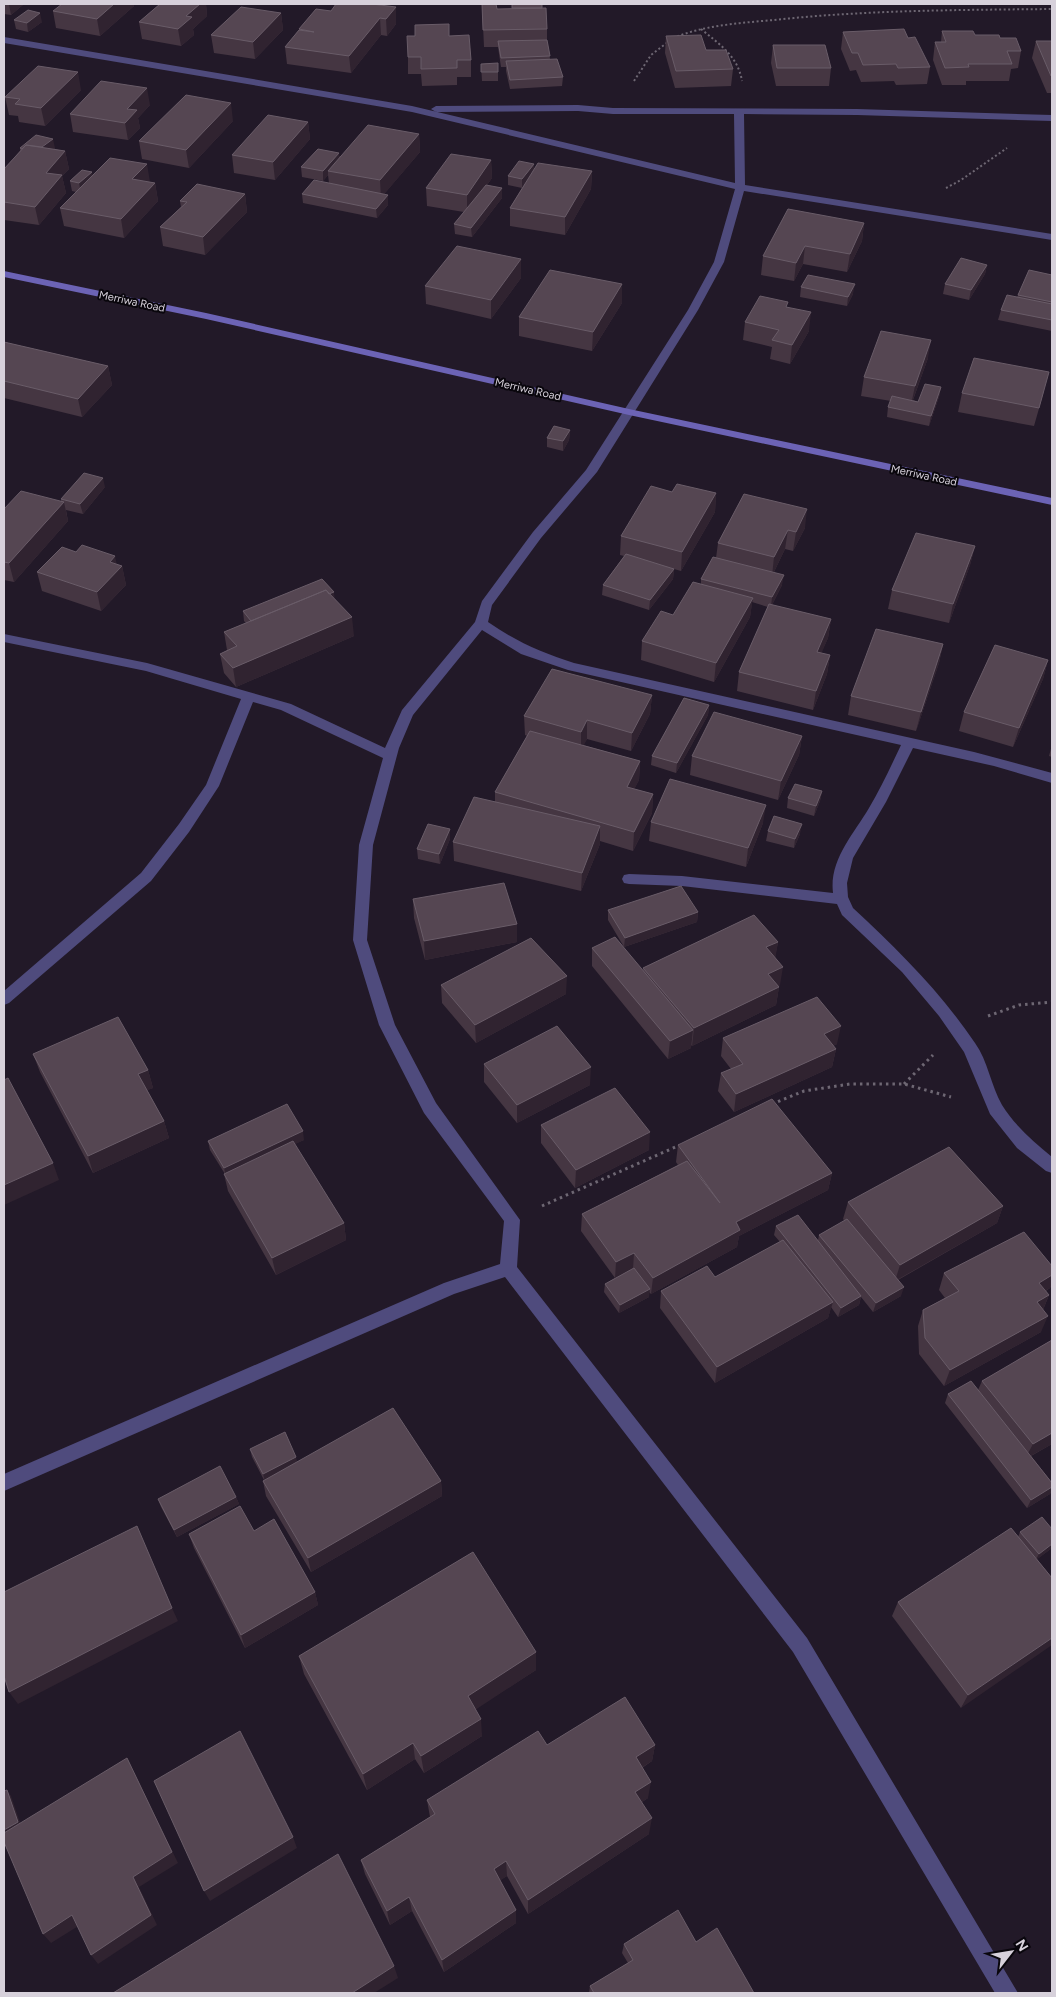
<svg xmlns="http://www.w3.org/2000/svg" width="1056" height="1997" viewBox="0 0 1056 1997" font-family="Figtree,sans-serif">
<rect width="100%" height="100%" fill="#221928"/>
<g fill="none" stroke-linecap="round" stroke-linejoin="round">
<path stroke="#6e6773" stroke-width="2" stroke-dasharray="2 2.5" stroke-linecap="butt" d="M701,29c18,15 37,27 41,52
M673,38c32,-13 67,-15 101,-18 92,-10 185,-10 278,-11
M634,81l17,-26 17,-13
M946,188l15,-8 46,-32"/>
<path stroke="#6e6773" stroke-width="3" stroke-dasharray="2.5 4" stroke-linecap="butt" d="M988,1016l31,-11 33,-3
M904,1084l29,-29
M772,1104l32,-13 46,-7h54l47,13
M542,1206l138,-61"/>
<path fill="#4f4b7d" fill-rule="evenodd" d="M4,37l408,69 323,77 -1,-69h-121l-35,-3 -142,1 -5,-3 5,-3 142,-1 35,3 244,1 195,6v6l-195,-6 -113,-1 1,71 307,49v6l-308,-49 -20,71 -26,48 -101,162 -56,66 -49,67 -4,17c27,19 54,31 86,41l400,89 78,21v10l-58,-17 -81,-18 -27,54 -33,56 -6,25 1,14 5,11c46,43 86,82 122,135 13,18 16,43 27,62 13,21 32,37 50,52v16l-6,-2 -29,-23 -27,-34 -26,-62 -25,-36 -37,-44 -60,-57 -5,-11 -155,-18 -53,-2 -5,-1 -2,-4 2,-4 5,-1 53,2 151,17c-4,-33 20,-58 36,-85 12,-20 22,-42 32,-63l-333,-75 -47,-16 -39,-24 -69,85 -14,33 -26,97 -6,95 28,85 41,78 84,117 -3,47 290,371 211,355h-23l-202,-341 -288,-375 -51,17 -450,197v-17l440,-191 56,-19 4,-43 -80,-108 -45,-88 -26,-85 6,-95 24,-87 -102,-48 -28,-8 -34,84 -30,46 -38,49 -142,122 -5,2v-14l137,-118 38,-49 27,-39 35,-86 -95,-28 -142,-29v-8l143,29 144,41 94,44 17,-38 73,-88 7,-21 51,-69 53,-62 102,-160 26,-48 21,-73 -323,-77 -408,-69z"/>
<path fill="#6c63b5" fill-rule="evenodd" d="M4,271l202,42 423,96 423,89v7l-423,-90 -423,-96 -202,-42z"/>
</g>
<path fill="#453642" d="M4,4h20l-13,11 -7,-1z
M160,4h46l1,12 -14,13 1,6 -13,11 -39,-7 -3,-17z
M372,4l24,20 -9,12 -6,-1 -30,38 -64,-9 -2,-17 14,-17v-1l32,-18z
M482,4l15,5 45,-1 5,21v12l3,18 13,18 -1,9 -52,3 -4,-18v-4h-5l-3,-20h-14z
M134,6l-34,30 -44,-8 -3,-17z
M281,13l2,17 -28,29 -41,-6 -3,-18z
M14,20l28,2 -14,10 -12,-3z
M942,31l58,7 21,13 -3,17 -7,1 -2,12h-43v4h-24l-9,-25 2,-18h6z
M843,32l65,6 22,29 -3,17 -31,1 -2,-4 -33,1 -5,-12 -6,1 -9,-22z
M449,36l22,24v17h-14v8l-35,1 -1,-12h-13v-17z
M666,36l40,14 27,19 -2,17 -56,2 -10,-35z
M1036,41h16v52h-5l-15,-35z
M773,45l58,23 -2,18h-53l-5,-23z
M498,63v18h-16l-1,-17z
M81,90l-36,36 -26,-4 -1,-6 -9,-1 -4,-18z
M150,105l-12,13 2,10 -12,12 -55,-8 -3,-18z
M233,121l-44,47 -47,-9 -3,-18z
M308,122l2,17 -35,41 -41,-7 -2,-18z
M419,134l1,18 -36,42 4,11 -11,13 -74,-15 -1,-9 27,-11 -1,-8 -5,6 -21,-4 -1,-10z
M20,148h35l-1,1 11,2 4,18 -7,7 4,17 -27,32 -35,-5v-51l16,-18z
M491,160l1,18 -5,7 15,13 -30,39 -17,-3 -1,-10 10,-12 -37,-6 -1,-18z
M534,164v6l58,1 -1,18 -26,46 -55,-9v-18l12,-20 -14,-3v-9z
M92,172v3l63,8 3,18 -34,37 -60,-12 -4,-18 16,-16 -4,-1 -2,-10z
M245,194l2,18 -42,43 -42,-9 -3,-19 21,-20 -1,-6z
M864,223l-2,18 -15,31 -44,-8 -9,17 -33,-6 2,-19z
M987,265l-2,9 -16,26 -26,-6 2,-10z
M1052,275v56l-54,-11 3,-10 16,-13 1,-2z
M521,278l-30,41 -65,-15 -1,-18z
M622,284v19l-30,48 -73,-15v-19z
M801,287l52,7 -6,12 -47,-9z
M788,307l21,24 -19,33 -20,-5 2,-12 -29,-7 2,-18z
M4,342l104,24 4,19 -30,32 -78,-19z
M928,358l-15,42 5,2 23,-15 -2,10 -10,29 -42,-9 1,-10 3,-6 -30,-5 3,-19z
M1044,391l-10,35 -76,-14 4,-19z
M570,430l-1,10 -6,11 -16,-4v-9z
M105,487l-22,27 -17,-4 2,11 -54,61 -10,-2v-71l57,-8v-2z
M672,492l44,1 -1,19 -34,59 -7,-2 -1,10 -24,31 -47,-15 1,-10 21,-29 -4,-1 1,-19z
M744,494l61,34 -12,23 -8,-2 -11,23 8,13 -10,20 59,14 -3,19 -7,15 9,2 -3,19 -14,36 -76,-19 2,-19 29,-65 -16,-5 -2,15 -36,65 -73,-22 1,-19 31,-26 28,-31v-5l15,-21 2,-15z
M975,546l-5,19 -21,58 -61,-14 4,-19z
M117,565l5,1 4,19 -25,26 -59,-20 -5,-19z
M335,599l19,37 -118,51 -12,-14 -4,-19 7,-4 -3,-18 22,-9 -2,-2 -1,-10z
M943,644l-4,19 -23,68 -68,-16 3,-19z
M1048,660l-5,19 -30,68 -54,-16 5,-19z
M652,695l-2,19 -19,37 -44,-12 -4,6 57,16 -1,19 -5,9 19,5 -1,19 -19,38 -33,-10v3l-19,47 -127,-30 -1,-19 42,-40v-10l32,-56 -2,-1 -1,-19z
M709,705l-1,10 -32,58 -25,-8 1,-9z
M802,736l-3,19 -21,45 -88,-25 2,-19z
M1052,745v12l-3,-1z
M822,791l-2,10 -6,15 -27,-8 1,-10z
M651,822l112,1 -17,44 -97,-26z
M450,829v10l-10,25 -22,-5 -1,-10z
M768,831l32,3 -6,14 -28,-7z
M413,899l104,25v18l-92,18 -11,-42z
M608,910l90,2 -1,10 -73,25 -16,-27z
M778,942l-3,15 5,28 -2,1 1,1 -3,18 -84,41 -1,-1v3l-23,11 -76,-93v-18l51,23v-3z
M441,985l125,9 -90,49 -34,-40z
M723,1038l114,6 -4,2 3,3 -4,18 -98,45 -16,-21 3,-18 10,-4 -10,-13z
M33,1054l115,16 5,18 -6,2 17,31 5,17 -76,35 -53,-101z
M484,1064l106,21 -73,38 -33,-41z
M541,1125l108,25 -74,38 -34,-45z
M304,1140l-10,4 50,79 2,17 -70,35 -48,-84 -4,-17h1l-15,-24 -2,-9z
M678,1145l154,28 -4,17 -89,46 -2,11 -86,47 -2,-2v5l-30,16 -15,-21 1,-8 10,-6 -34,-47 1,-17 96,-49 -2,-3z
M848,1202l155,4 -6,17 -99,57 3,16 -28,16 -12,-15 -2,8 -21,12 -7,-10 -3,11 -113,65 -55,-75 1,-17 54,-14 65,-35 -6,-7 2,-9 42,14 1,-5 26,-14 -2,-2z
M1052,1266v18l-2,4 -4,3 3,4 -6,15 -2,22 -97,54 -25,-32 -1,-28 5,-16 22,-12 -6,-8 5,-17z
M1052,1340v104l-21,12 21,27v7l-2,4 -23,14 -82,-105 3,-9 30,-4 4,-9z
M250,1449l47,12 144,20 1,15 -131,76 -45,-76 -3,-15 1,-1 -12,-23z
M236,1497l3,7 -62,33 -16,-30 -3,-8z
M254,1531l61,61 3,13 -73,43 -51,-100 -5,-14z
M1020,1532l32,16 -15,11 15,19 -91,130 -69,-92 6,-14 120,-65z
M536,1652v18l-61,39 7,27 -58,37 -9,-14 -48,31 -63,-116 -5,-18z
M547,1745h108l-3,16 -10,7 6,30 -6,4 7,32 -121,80 -21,-38 -7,4 16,43 -72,49 -32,-61 -22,14 -25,-51 -4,-14 69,-43 -3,-17z
M696,1942l58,51h-165l1,-7 38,-23 -6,-10 2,-9z"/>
<path fill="#302330" d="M9,4h15l-13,11z
M114,4h20v2l-34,30 -3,-17z
M200,4h6l1,12 -14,13 1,6 -13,11 -3,-17 8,-13z
M396,7v17l-9,12 -1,-17z
M40,13l2,9 -14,10 -1,-9z
M281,13l2,17 -28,29 -2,-17z
M380,18l1,17 -30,38 -2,-17z
M78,72l3,18 -36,36 -4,-18z
M147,88l3,17 -12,13 2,10 -12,12 -3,-17 2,-14z
M231,103l2,18 -44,47 -3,-18z
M308,122l2,17 -35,41 -2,-18z
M419,134l1,18 -39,46 -1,-18z
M53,139l2,9 -17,13 -2,-9z
M65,151l4,18 -7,7 4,17 -27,32 -4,-18 11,-34z
M339,153l1,9 -12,9v4l-5,6v-10z
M491,160l1,18 -25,35v-18z
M147,164l3,18 -18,-3z
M534,164v9l-12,15v-9z
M592,171l-1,18 -26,46v-18z
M92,172l2,9 -13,12 -2,-10z
M155,183l3,18 -34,37 -3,-19z
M502,188v10l-30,39 -1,-9z
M245,194l2,18 -42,43 -2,-18z
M388,195v10l-11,13 -1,-9z
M864,223l-2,18 -15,31 3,-18z
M805,246l-2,18 -9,17 2,-18z
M521,259v19l-30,41v-19z
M987,265l-2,9 -16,26 2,-10z
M622,284v19l-30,48 1,-19z
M855,284l-2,10 -6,12 1,-9z
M811,312l-2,19 -19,33 2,-19z
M931,340l-3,18 -17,47 4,-19z
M108,366l4,19 -30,32 -4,-18z
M941,387l-2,10 -10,29 2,-10z
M570,430l-1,10 -6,11v-10z
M103,478l2,9 -22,27 -3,-10z
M716,493l-1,19 -34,59 1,-19z
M64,502l4,19 -54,61 -5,-19z
M807,509l-2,19 -12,23 3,-19z
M788,530l-3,19 -13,27 2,-19z
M975,546l-5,19 -21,58 4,-19z
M115,556l3,14 4,-4 4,19 -25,26 -4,-19 13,-30z
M674,569l-1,10 -24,31 1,-10z
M784,575l-2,10 -11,22 1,-10z
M334,592l1,10 -81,22z
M753,598l-3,19 -36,65 2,-19z
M352,617l2,19 -118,51 -3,-19z
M831,619l-3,19 -14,33 3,-19z
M943,644l-4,19 -23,68 5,-19z
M830,655l-3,19 -14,36 3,-19z
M1048,660l-5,19 -30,68 6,-19z
M652,695l-2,19 -19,37 1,-18z
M709,705l-1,10 -32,58 1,-10z
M587,720v19l-6,12v-19z
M802,736l-3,19 -21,45 3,-19z
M640,761l-1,19 -13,26 1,-19z
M822,791l-2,10 -6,15 2,-10z
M653,794l-1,19 -19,38 1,-19z
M766,805l-3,18 -17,44 2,-19z
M802,824l-2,10 -6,14 1,-9z
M600,826v18l-19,47 1,-18z
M450,829v10l-10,25 -1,-10z
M698,912l-1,10 -73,25 1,-9z
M517,924v18l-92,18 -1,-19z
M778,942l-3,18 -9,-13z
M783,967l-3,18 -15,8 3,-19z
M567,976l-1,18 -90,49 -1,-18z
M779,987l-3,18 -84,41 2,-18z
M841,1026l-4,18 -17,8 4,-18z
M693,1030l-2,18 -23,11 2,-18z
M836,1049l-4,18 -98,45 2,-18z
M591,1067l-1,18 -73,38v-18z
M148,1070l5,18 -10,4 -5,-18z
M164,1121l5,17 -76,35 -5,-17z
M303,1131l1,9 -78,37 -2,-9z
M650,1132l-1,18 -74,38 1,-18z
M53,1163l6,17 -55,25v-20z
M832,1173l-4,17 -89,46 -2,11 -86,47 2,-16 83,-56z
M1003,1206l-6,17 -102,58 5,-16z
M344,1223l2,17 -70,35 -4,-17z
M634,1253l-1,16 -18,10 1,-17z
M1052,1275v9l-2,4 -18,11 7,-16z
M904,1287l-3,9 -28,16 3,-9z
M650,1289l-1,8 -30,16 1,-8z
M1049,1295l-7,17 -5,-10z
M861,1296l-2,9 -21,12 3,-9z
M833,1302l-5,16 -113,65 2,-16z
M1048,1316l-7,16 -97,54 6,-16z
M1052,1433v11l-27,15 8,-15z
M296,1457l2,8 -33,17 -2,-8z
M441,1481l1,15 -131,76 -3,-14z
M1052,1487v3l-2,4 -23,14 4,-8z
M236,1497l3,7 -62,33 -3,-7z
M1052,1544v4l-17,13 4,-7z
M315,1592l3,13 -73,43 -4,-13z
M172,1608l6,13 -160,83 -9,-12z
M1052,1638v7l-91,63 7,-13z
M536,1652v18l-67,44 -1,-18z
M481,1719l1,17 -58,37 -3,-17z
M413,1743l2,16 -48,31 -4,-16z
M655,1745l-3,16 -19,12 3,-16z
M127,1758l6,12 45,93 -39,24 18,38 -59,39 -7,-9 42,-78z
M651,1782l-3,16 -15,10 2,-16z
M7,1790l4,6 11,32 -18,10z
M652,1818l-3,16 -121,80v-14z
M293,1837l4,11 -87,53 -6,-10z
M506,1861l1,15 -12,8 -1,-15z
M409,1897l3,14 -22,14 -3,-14z
M516,1910v13l-72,49 -2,-12z
M72,1915l8,10 -29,18 -8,-9z
M394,1966l4,12 -24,15h-22z"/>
<path fill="#554652" stroke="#695c68" d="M62,4h52l-17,15 -44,-8z
M160,4h40l-14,12 6,1 -14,12 -39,-7z
M336,4h36l24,3 -10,12 -6,-1 -31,38 -64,-9 14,-17 15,2 -15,-3 17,-20 15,2z
M482,4h14l1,5 49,-1 1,21 -64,1z
M512,4h30v4h-30z
M241,7l40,6 -28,29 -42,-7z
M28,10l12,3 -13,10 -13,-3z
M449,24v12l20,-1 2,25h-14v8l-36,1v-12h-13l-1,-21h8v-11z
M904,29l4,9 7,-1 15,30 -32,1 -2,-4 -33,1 -5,-12h-6l-9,-21z
M942,31h31l2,4h24l1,3h16l5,13h-14l5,13h-44l1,3 -24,1 -10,-26h11z
M701,35l5,15h20l7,19 -57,2 -10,-35z
M547,40l3,16 -49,2 -3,-17z
M1036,41h16v35h-1z
M773,45h52l6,23h-54z
M557,59l6,18 -53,3 -4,-19z
M498,63v9h-17v-8z
M38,66l40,6 -37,36 -26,-4 5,-5 -15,-2z
M101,81l46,7 -20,21 10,1 -12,13 -55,-9z
M186,95l45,8 -45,47 -47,-9z
M268,115l40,7 -35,40 -41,-7z
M368,125l51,9 -39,46 -52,-9z
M36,135l17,4 -11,8 -16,-2 -4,4 -2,-1z
M26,145l39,6 -19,22 16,2 -27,32 -31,-5v-33z
M318,149l21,4 -16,18 -22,-4z
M451,154l40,6 -24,35 -41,-7z
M110,158l37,6 -15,15 23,4 -34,36 -61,-11z
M519,161l15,3 -12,15 -14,-3z
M538,163l54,8 -27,46 -55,-9z
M82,170l10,2 -13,11 -9,-2z
M314,180l74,15 -12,14 -74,-15z
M197,184l48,10 -42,43 -43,-10 27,-25 -7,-1z
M486,185l16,3 -31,40 -17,-4z
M788,209l76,14 -14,31 -45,-8 -9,17 -33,-7z
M457,246l64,13 -30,41 -66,-14z
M961,258l26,7 -16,25 -26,-6z
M550,270l72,14 -29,48 -74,-15z
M1029,270l23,5v27l-34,-7z
M808,275l47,9 -7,13 -47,-10z
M1007,295l45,9v16l-51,-10z
M760,296l28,6 -2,5 25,5 -19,33 -20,-5 7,-10 -34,-8z
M881,331l50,9 -16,46 -51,-9z
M4,342l104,24 -30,33 -74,-18z
M974,358l75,14 -10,36 -77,-15z
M925,384l16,3 -10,29 -43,-9 4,-11 26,6z
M554,426l16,4 -7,11 -16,-3z
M84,473l19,5 -23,26 -19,-5z
M677,484l39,9 -34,59 -61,-16 30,-50 21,6z
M21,491l43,11 -55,61 -5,-1v-53z
M744,494l63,15 -11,23 -8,-2 -14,27 -56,-14z
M916,533l59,13 -22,58 -61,-14z
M82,545l33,11 -5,6 12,4 -25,26 -60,-20 25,-25 14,5z
M626,554l48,15 -24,31 -47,-15z
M713,557l71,18 -12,22 -71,-18z
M322,579l12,13 -5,2 -3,-4 -75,31 -8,-10z
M693,582l60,16 -37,65 -74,-22 19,-30 12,4z
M326,590l26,27 -119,51 -13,-14 17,-8 -13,-14z
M769,604l62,15 -14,33 13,3 -14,36 -77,-19z
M876,629l67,15 -22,68 -70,-16z
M995,645l53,15 -29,68 -55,-16z
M552,669l100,26 -20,38 -45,-13 -6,12 -57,-16z
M684,698l25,7 -32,58 -25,-7z
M714,712l88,24 -21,45 -89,-25z
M530,731l110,30 -13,26 26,7 -19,38 -139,-40z
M670,779l96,26 -18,43 -97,-26z
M795,784l27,7 -6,15 -28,-8z
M474,797l126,29 -18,47 -129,-31z
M774,816l28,8 -7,15 -27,-8z
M428,824l22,5 -11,25 -22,-5z
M504,883l13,41 -93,17 -11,-42z
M681,886l17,26 -73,26 -17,-28z
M754,915l24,27 -12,5 17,20 -15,7 11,13 -85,41 -51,-60z
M615,937l78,93 -23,11 -78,-93z
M531,938l36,38 -92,49 -34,-40z
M817,997l24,29 -17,8 12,15 -100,45 -15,-21 22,-9 -20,-26z
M118,1017l30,53 -10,4 26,47 -76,35 -55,-102z
M557,1026l34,41 -74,38 -33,-41z
M8,1078l45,85 -49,22v-105z
M615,1088l35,44 -74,38 -35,-45z
M772,1099l60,74 -96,49 4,8 -87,48 -19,-25 -18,9 -34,-48 105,-53 33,42 -42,-58z
M287,1104l16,27 -79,37 -16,-27z
M293,1141l51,82 -72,35 -48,-84z
M949,1147l54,59 -103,59 -52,-63z
M798,1215l63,81 -20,12 -65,-82z
M847,1219l57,68 -28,16 -57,-68z
M1024,1232l28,34v9l-13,8 10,12 -12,7 11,14 -98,54 -25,-32 -2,-28 36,-19 -15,-18z
M783,1240l50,62 -116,65 -56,-76 46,-25 8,11z
M634,1268l16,21 -30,16 -15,-21z
M1052,1340v93l-19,11 -51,-63z
M971,1381l81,102v4l-21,13 -83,-106z
M393,1408l48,73 -133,77 -45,-77z
M285,1432l11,25 -33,17 -13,-25z
M220,1466l16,31 -62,33 -16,-31z
M240,1506l14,25 20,-12 41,73 -74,43 -52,-101z
M1042,1517l10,12v15l-13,10 -19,-22z
M137,1526l35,82 -163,84 -5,-16v-84z
M1011,1528l41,50v60l-84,57 -70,-93z
M473,1552l63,100 -68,44 13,23 -60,37 -8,-13 -50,31 -64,-118z
M625,1697l30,48 -19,12 15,25 -16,10 17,26 -124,82 -22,-39 -12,8 22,41 -74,50 -33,-63 -22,14 -26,-51 74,-46 -8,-14 111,-69 9,14z
M240,1731l53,106 -89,54 -50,-110z
M127,1758l45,94 -39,25 18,38 -60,40 -19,-40 -29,19 -39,-92v-9z
M7,1790l11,32 -14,8v-39z
M338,1854l56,112 -42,27h-239z
M678,1910l18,32 21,-14 37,65h-160l-4,-7 43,-26 -9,-16z"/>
<g text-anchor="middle" stroke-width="4" stroke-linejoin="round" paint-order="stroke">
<g font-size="11" fill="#d7d1db" stroke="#09060c">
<text transform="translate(132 301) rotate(12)" y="4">Merriwa Road</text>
<text transform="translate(528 389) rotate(13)" y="4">Merriwa Road</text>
<text transform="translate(924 475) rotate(12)" y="4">Merriwa Road</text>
</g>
</g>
<rect width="1056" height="1997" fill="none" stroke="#d7d1db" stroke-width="10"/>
<g transform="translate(1011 1952) rotate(59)" stroke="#09060c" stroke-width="4" paint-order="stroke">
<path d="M0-4L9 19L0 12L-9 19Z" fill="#d7d1db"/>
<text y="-8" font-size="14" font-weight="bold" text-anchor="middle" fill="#d7d1db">N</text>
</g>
</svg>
